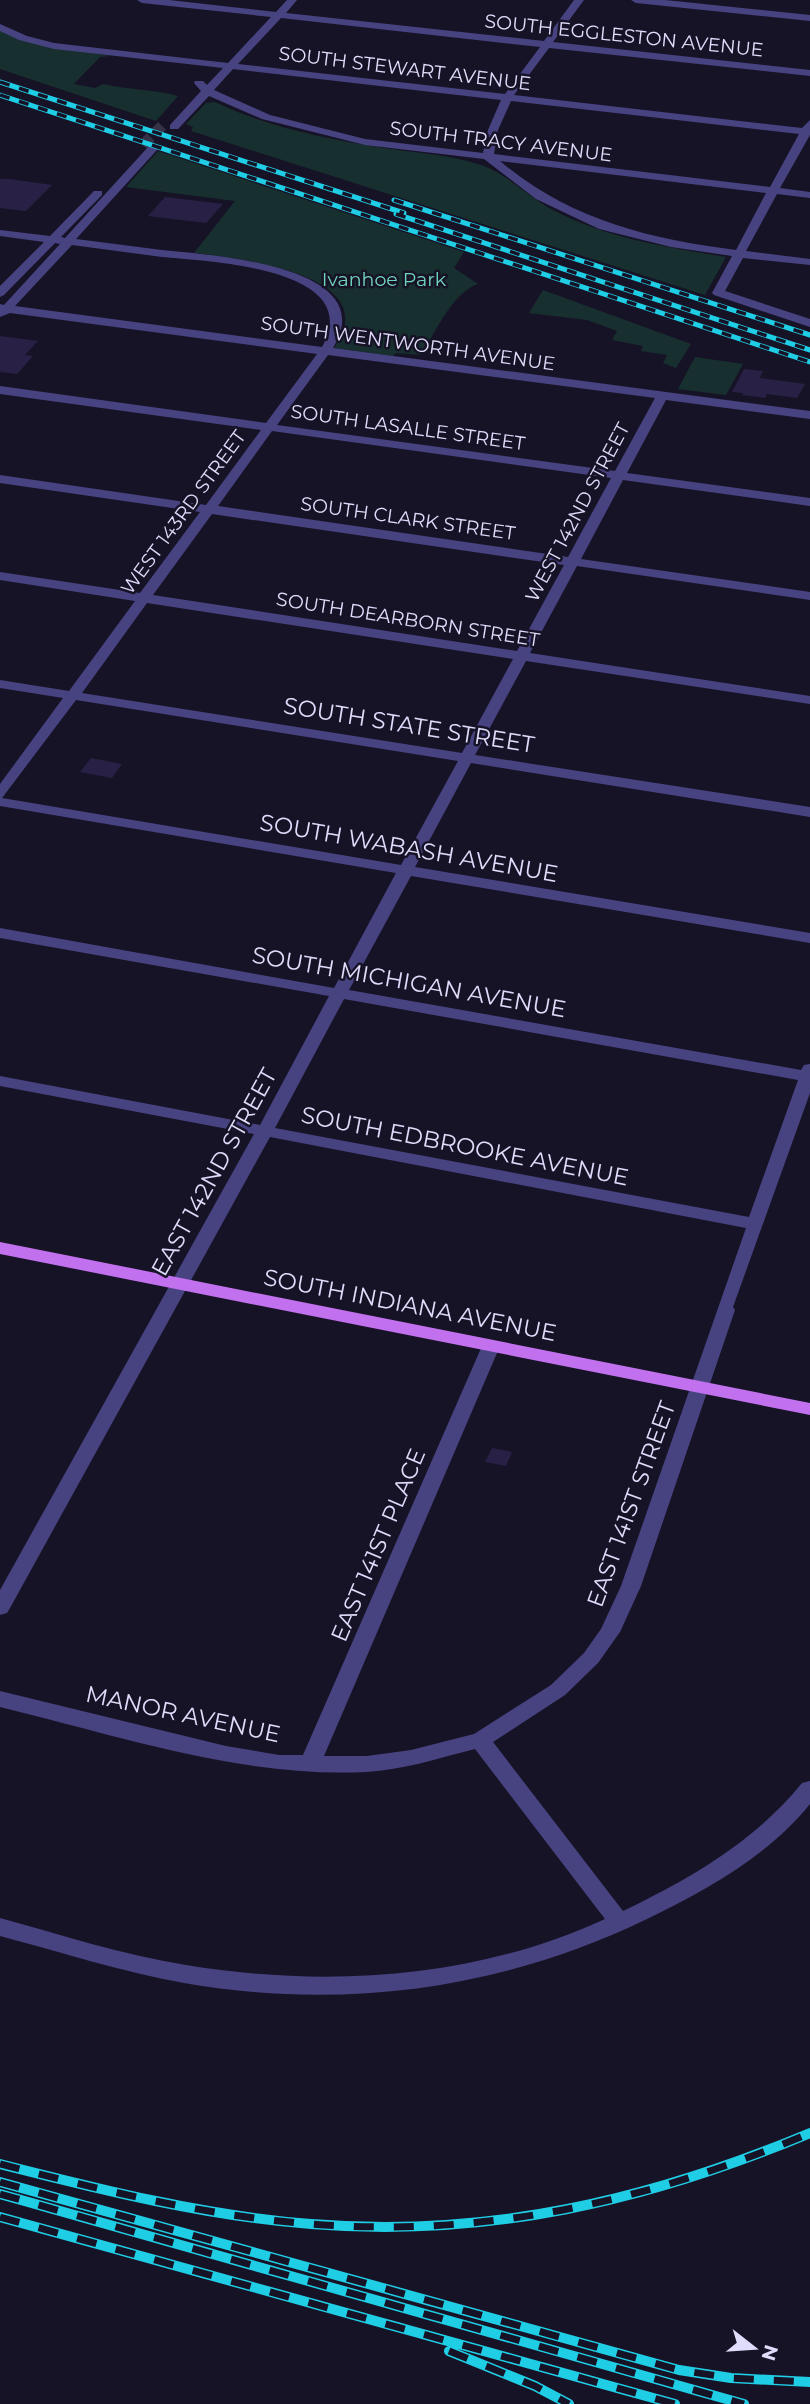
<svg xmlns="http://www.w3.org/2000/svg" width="810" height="2404" viewBox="0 0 810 2404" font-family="Montserrat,sans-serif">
<rect width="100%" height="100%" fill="#171327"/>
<path fill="#17302f" d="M0,30l24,11 86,15 -10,1 -26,27 21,4 8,-4c25,6 50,5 75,12l-22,25 -156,-52z
M215,102c52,25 111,37 169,46 33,5 68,7 100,18 22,8 45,31 67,43 54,29 115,38 175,48l-21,38 -514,-164 2,-4 -7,-3 20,-21z
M158,151l306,101 -10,16 24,16c-26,9 -43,49 -57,71l-25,-2 -3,3 -59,-8c5,-8 10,-16 11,-25 8,-53 -117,-66 -151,-70l41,-52 -109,-14z
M543,290l148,54 -15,24 -13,-5 4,-8 -26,-4 2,-5 -31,-6 5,-9 -30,-11 -58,-7z
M695,357l48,7 -17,31 -48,-6z"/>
<path fill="#292145" d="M0,179h9l43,6 -26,26 -26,-3z
M165,197l58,7 -17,19 -58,-7z
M0,336l38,5 -13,14 8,1 -16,18 -17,-2z
M744,369l19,2 -3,7 45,6 -8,14 -30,-4 -2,4 -23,-3 1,-2 -11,-1z
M91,758l31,6 -10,14 -32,-6z
M492,1448l20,4 -6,14 -21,-4z"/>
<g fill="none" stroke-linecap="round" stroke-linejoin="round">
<path stroke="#353147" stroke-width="11" stroke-dasharray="11 5" stroke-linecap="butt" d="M143,145l21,-21"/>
<path fill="#474380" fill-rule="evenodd" d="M137,0h32l107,12 11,-12h10l-11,13 258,28 30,-41h10l-31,42 257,28v6l-261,-28 -35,47 288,33 8,-8v15l-30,53 30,4v6l-33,-4 -31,57 64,8v6l-67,-7 -18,33 85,28v8l-96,-32 -2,-2 20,-37 -61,-9 -72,-18 -63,-30 -52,-40 -119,-14 -103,-26 -53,-23 -31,33h-8v-4l31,-34 -7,-8 1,-2h8l4,4 16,-17 -169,-19 -35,-9 -19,-9v-7l27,12 27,7 174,20 43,-46 -129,-14zM281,18l259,29 -35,47 -267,-30zM233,69l268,31 -13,30 -5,23 -118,-14 -95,-24 -56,-25zM511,101l288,33 -29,53 -276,-33 4,-24zM500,161l266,32 -30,57c-88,-11 -168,-31 -236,-89z
M631,0h34l145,15v6l-174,-18z
M153,145l4,1v4l-81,89c29,4 57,7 86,11 45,5 222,14 171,98l477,63v8l-144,-19 -39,73 183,25v8l-187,-26 -42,79 229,33v8l-233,-34 -47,87 280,43v8l-284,-43 -51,94 335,52v10l-339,-54 -56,104 395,66v10l-399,-67 -62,114 452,80 3,-5 6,-1v29l-77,214 2,3 -94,276 -21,46 -22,31 -33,32 -72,47 130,169c68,-33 131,-69 179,-128l8,-2v23c-42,52 -103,86 -163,115 -144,70 -304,92 -463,64 -62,-11 -123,-31 -184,-47v-18c62,17 123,37 186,47 139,23 290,14 419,-46l-130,-170c-36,9 -72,21 -109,23 -124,6 -246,-36 -366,-65v-16l226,55 53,9h24l179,-409 2,-4h14l2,4 -176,410h43l44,-6 63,-16 77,-49 33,-32 17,-24 20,-43 125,-358 -476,-91 -260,471 -3,5 -7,2v-25l254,-456 -254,-48v-10l260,49 69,-129 -329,-58v-10l334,60 62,-115 -396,-67v-22l63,-86 -63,-10v-8l69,11 66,-90 -135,-21v-8l140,21 60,-81 -200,-29v-8l206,30 55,-75 -261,-36v-8l266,37 51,-69 -307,-41 -10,4v-13l4,1 56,-61 -5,-1 -51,52 -4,2v-11l44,-44 -44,-6v-6l50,6 44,-45h8v4l-41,42 4,1 84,-92zM72,245c30,4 60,8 90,12 45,4 205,11 160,90l-307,-41zM328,355l327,43 -40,73 -338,-46zM272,431l339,47 -43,79 -350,-51zM212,514l352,51 -47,86 -364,-56zM147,603l366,56 -51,94 -380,-60zM76,700l382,61 -57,104 -399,-67zM344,999l454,81 -49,137 -474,-89z"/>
<path fill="#c170ee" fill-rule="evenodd" d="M0,1242l810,161v12l-810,-161z"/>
<defs>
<path id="rail-far1" d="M0,82l404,131
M0,95l810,267
M394,200l416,135
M396,214l414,136"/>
<path id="rail" d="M0,2164c102,26 206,52 311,60 177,14 337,-23 499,-91
M0,2182l679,188 52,8 79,4
M0,2194l744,210
M0,2217l675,187
M449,2351l86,35 34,18"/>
</defs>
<use href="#rail-far1" stroke="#1fcde5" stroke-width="5"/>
<use href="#rail" stroke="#1fcde5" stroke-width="10"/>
<use href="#rail-far1" stroke="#171327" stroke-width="3.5" stroke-dasharray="10" stroke-linecap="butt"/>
<use href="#rail" stroke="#171327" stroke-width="7" stroke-dasharray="20" stroke-linecap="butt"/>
</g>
<g text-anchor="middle" stroke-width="5" stroke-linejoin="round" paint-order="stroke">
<g font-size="19" fill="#e0dcfb" stroke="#171327">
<text transform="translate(624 35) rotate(6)" y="7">SOUTH EGGLESTON AVENUE</text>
<text transform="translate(405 68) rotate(7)" y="7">SOUTH STEWART AVENUE</text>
<text transform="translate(501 141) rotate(7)" y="7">SOUTH TRACY AVENUE</text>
<text transform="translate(408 343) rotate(8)" y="7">SOUTH WENTWORTH AVENUE</text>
<text transform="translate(408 427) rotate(8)" y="7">SOUTH LASALLE STREET</text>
<text transform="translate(183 512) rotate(-54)" y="7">WEST 143RD STREET</text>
<text transform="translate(577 512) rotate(-62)" y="7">WEST 142ND STREET</text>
<text transform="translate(408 518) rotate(8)" y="7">SOUTH CLARK STREET</text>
<text transform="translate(408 619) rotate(9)" y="7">SOUTH DEARBORN STREET</text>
</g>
<g font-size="19" fill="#70d3bc" stroke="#171327">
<text x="384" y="286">Ivanhoe Park</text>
</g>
<g font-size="23" fill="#e0dcfb" stroke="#171327">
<text transform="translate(409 725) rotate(9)" y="8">SOUTH STATE STREET</text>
<text transform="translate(409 848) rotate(10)" y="8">SOUTH WABASH AVENUE</text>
<text transform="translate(409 982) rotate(10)" y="8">SOUTH MICHIGAN AVENUE</text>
<text transform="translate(465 1146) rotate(11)" y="8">SOUTH EDBROOKE AVENUE</text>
<text transform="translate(214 1172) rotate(-61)" y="8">EAST 142ND STREET</text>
<text transform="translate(410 1305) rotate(11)" y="8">SOUTH INDIANA AVENUE</text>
<text transform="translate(631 1504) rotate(-70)" y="8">EAST 141ST STREET</text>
<text transform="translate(378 1545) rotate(-67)" y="8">EAST 141ST PLACE</text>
<text transform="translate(183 1714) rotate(12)" y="8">MANOR AVENUE</text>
</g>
</g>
<g transform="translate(754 2348) rotate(107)" stroke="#171327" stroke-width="5" paint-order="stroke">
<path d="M0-5L12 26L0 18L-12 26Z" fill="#e0dcfb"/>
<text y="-10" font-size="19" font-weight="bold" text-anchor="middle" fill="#e0dcfb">N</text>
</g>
</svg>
